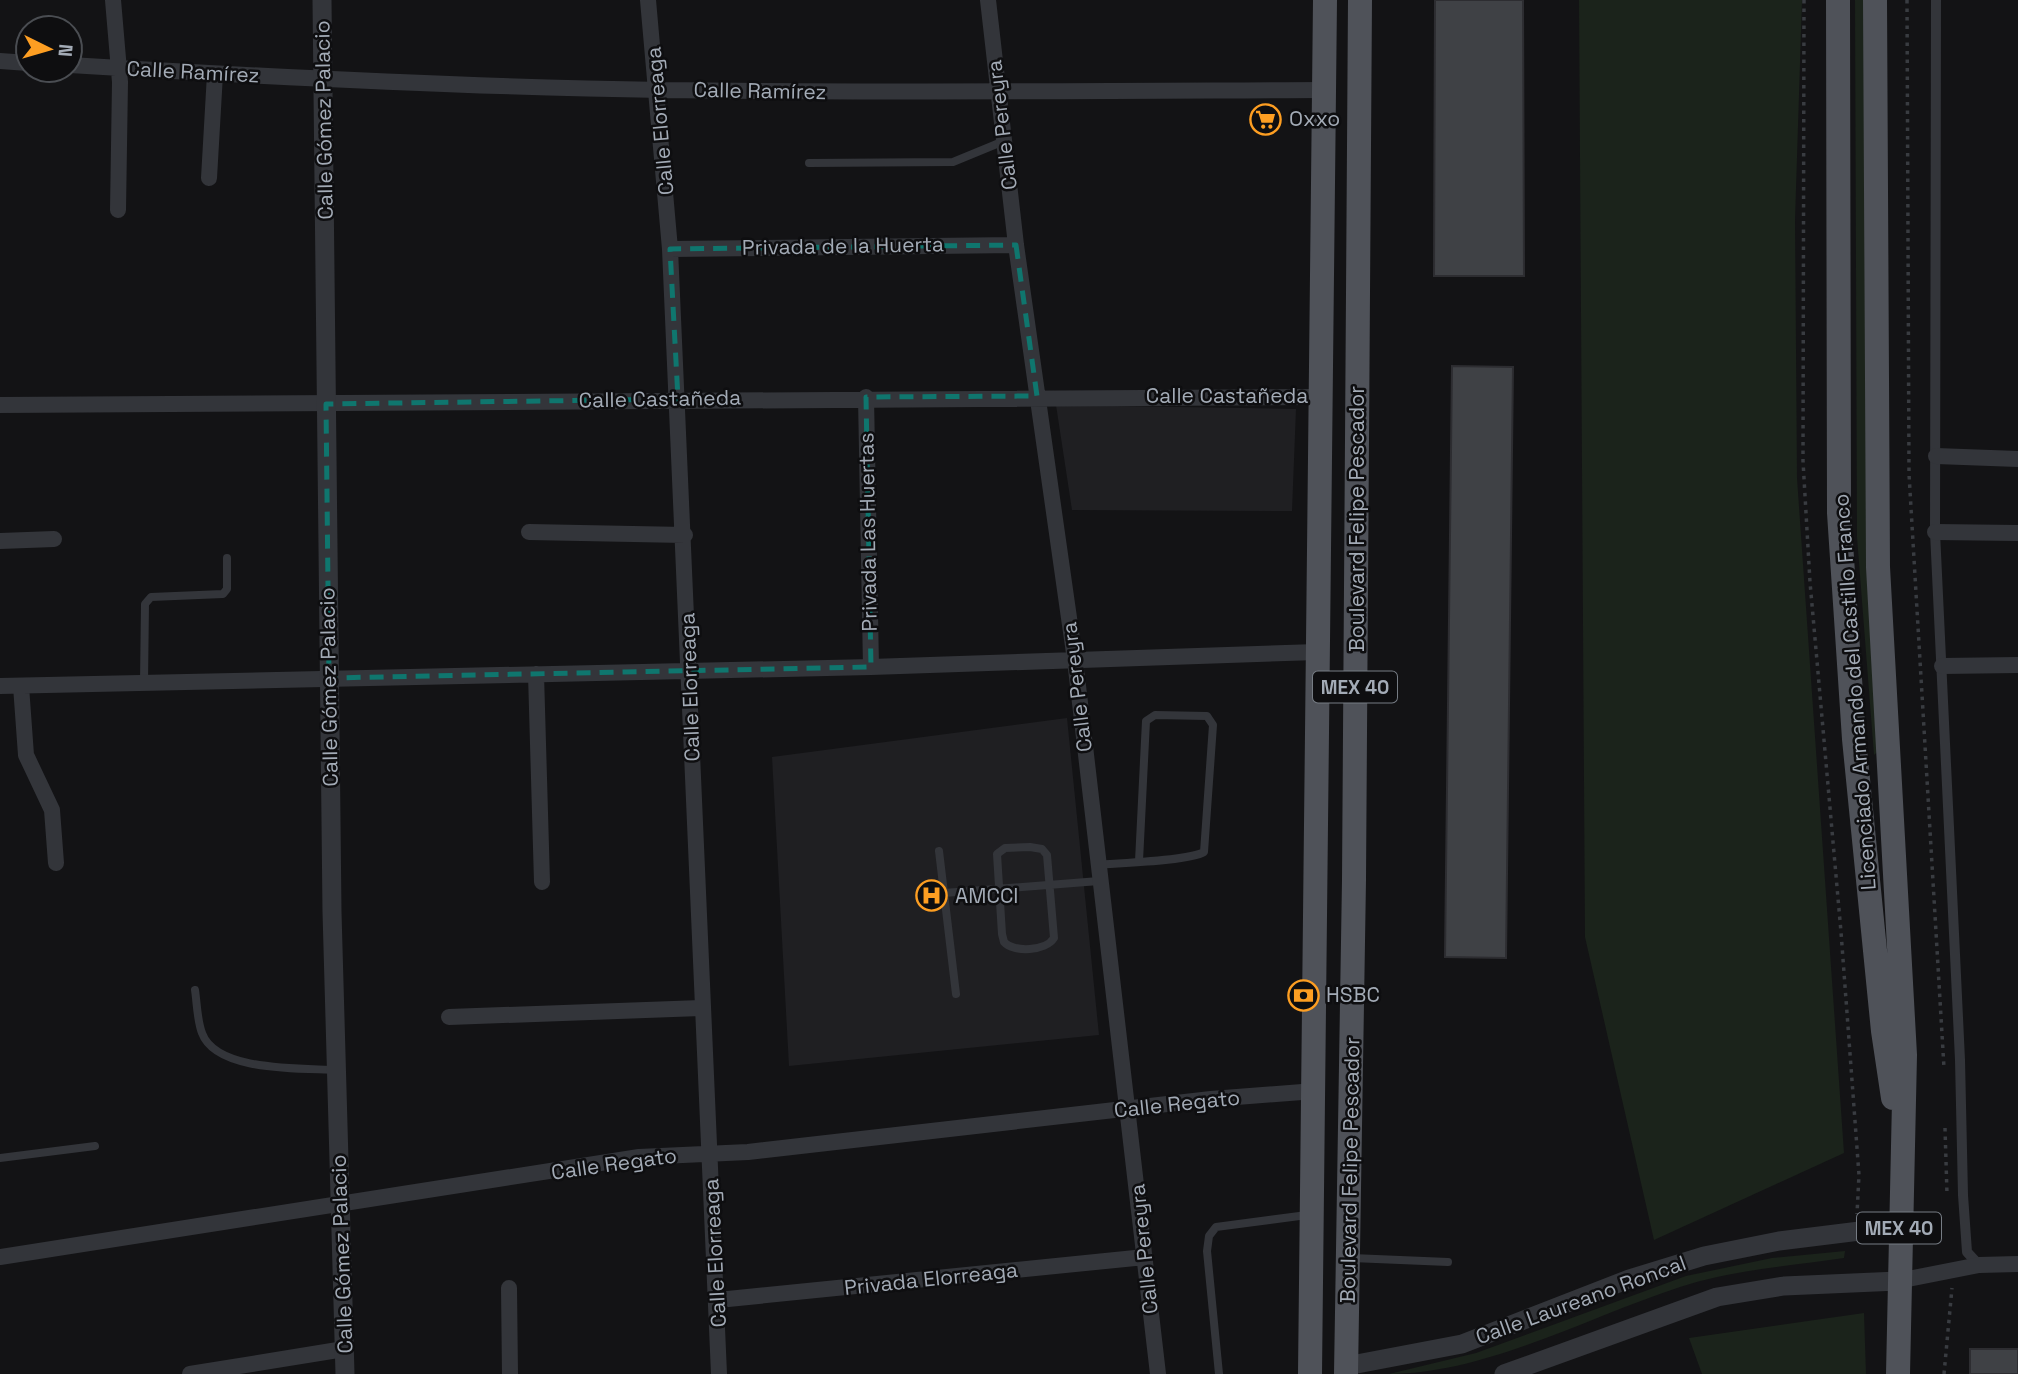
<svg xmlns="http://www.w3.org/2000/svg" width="2018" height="1374" viewBox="0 0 2018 1374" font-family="'Space Grotesk',sans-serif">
<rect width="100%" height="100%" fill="#131315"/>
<path fill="#1f1f22" d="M1056,405l240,4 -4,102 -220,-1z
M1067,718l32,317 -310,31 -17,-309z"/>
<path fill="#1b231b" d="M1579,0h223l-7,220 2,258 47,675 -190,87 -69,-303z
M1855,0h12l15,748 -8,7 -17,-218z
M1845,1251l-1,7c-54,8 -112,12 -164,29 -92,30 -195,87 -291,87l87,-21 210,-77 86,-18z
M1864,1313l2,61h-164l-13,-36z"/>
<path fill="#3f4145" stroke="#2d2d31" stroke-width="2" d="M1435,0h88l1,276h-90z
M1452,366l61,1 -7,591 -61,-1z
M1970,1349h48v25h-48z"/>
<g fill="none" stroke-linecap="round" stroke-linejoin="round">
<path stroke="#393c41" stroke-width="3.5" stroke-dasharray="3.5 5" stroke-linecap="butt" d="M1804,0l-1,461 7,121 31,350 18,243 -2,39
M1907,0l2,474 35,594
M1945,1128l2,66
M1944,1374l8,-86"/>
<path stroke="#33353a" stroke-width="8" d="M809,163l144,-1 51,-21
M144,682l1,-78 6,-7 72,-3 4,-5v-31
M1030,847l12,2 5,6 7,83c-8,13 -40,15 -50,4l-2,-8 -5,-80 8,-6z
M939,851l17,143
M1097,865c21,-2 92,-4 107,-13l9,-127 -6,-9 -52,-1 -9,6 -7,140
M944,893l155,-12
M195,990c2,13 2,30 7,43 14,39 99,35 134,37
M0,1158l95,-12
M1352,1258l96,4
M1219,1374l-12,-123 2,-15 7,-9 91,-12"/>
<path stroke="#33353a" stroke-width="10" d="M1936,0l-1,532 25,528 3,135 4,57 12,13"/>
<path stroke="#33353a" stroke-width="16" d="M113,0l7,82 -2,128
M648,0l22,249 49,1125
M988,0l28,245 59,415 83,714
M0,61l28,2
M70,65c197,12 395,22 592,25 221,3 441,1 662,0
M209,178l6,-104
M670,249l346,-4
M866,397l5,270
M0,405l1321,-8
M1936,456l82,3
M529,532l156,3
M1935,532l83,1
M0,541l54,-2
M1942,666l76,-1
M536,674l6,208
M0,686l871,-19 446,-15
M21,686l5,69 26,55 4,53
M449,1017l252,-9
M0,1257l639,-100 109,-5 463,-53 104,-8
M1898,1281l81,-16 39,-1
M509,1288l1,86
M718,1300l427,-43
M190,1374l154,-25"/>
<path stroke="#33353a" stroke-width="19" d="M322,0l10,912 13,462
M1346,1366l116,-22 167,-65 75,-23 75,-15 121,-15
M1504,1374l213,-77 67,-11 114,-5"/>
<path stroke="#4f5259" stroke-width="24" d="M1838,0l1,513 15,226 29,292 10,67
M1875,0l3,567 27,488 -7,319
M1310,1374l15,-1374
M1346,1374l8,-494 6,-880"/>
</g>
<path fill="none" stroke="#0f766e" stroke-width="5" stroke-dasharray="14 9" stroke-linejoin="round" d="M1016,245l21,151 -171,1 5,270 -542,11 -3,-274 352,-5 -8,-150z"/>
<defs>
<symbol id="supermarket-ring" viewBox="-11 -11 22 22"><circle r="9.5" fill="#0e0e10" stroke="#fd9e22" stroke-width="1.5"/><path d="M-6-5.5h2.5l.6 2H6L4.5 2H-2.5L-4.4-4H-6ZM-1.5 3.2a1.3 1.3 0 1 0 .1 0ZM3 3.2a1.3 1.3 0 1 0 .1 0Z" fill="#fd9e22"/></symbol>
<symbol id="hospital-ring" viewBox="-11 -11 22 22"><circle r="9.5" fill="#0e0e10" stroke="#fd9e22" stroke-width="1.5"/><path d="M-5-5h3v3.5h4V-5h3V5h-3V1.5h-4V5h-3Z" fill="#fd9e22"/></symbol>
<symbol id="bank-ring" viewBox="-11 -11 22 22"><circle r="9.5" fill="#0e0e10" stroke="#fd9e22" stroke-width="1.5"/><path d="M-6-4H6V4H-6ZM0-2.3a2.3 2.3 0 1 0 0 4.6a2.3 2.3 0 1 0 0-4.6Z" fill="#fd9e22"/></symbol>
</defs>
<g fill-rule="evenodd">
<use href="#supermarket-ring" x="1248" y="102" width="35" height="35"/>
<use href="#hospital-ring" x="914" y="878" width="35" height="35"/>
<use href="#bank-ring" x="1286" y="978" width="35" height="35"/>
</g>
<g text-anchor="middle" stroke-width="5" stroke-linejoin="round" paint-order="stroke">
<g fill="#0e0e10" stroke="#767c84" stroke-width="2">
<rect x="1313" y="671.5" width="84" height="31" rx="5"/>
<rect x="1857" y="1212.5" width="84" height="31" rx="5"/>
</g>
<g font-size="19" font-weight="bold" fill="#a3abb6">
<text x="1355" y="694">MEX 40</text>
<text x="1899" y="1235">MEX 40</text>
</g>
<g font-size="21" fill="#a3abb6" stroke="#0e0e10">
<text transform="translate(193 72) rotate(3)" y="7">Calle Ramírez</text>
<text transform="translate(760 91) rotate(1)" y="7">Calle Ramírez</text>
<text transform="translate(324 120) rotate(-91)" y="7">Calle Gómez Palacio</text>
<text transform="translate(660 121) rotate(-95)" y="7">Calle Elorreaga</text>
<text transform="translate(1002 125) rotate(-97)" y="7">Calle Pereyra</text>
<text transform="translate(843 246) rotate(-1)" y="7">Privada de la Huerta</text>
<text x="1227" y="403">Calle Castañeda</text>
<text transform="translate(660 399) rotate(-1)" y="7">Calle Castañeda</text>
<text transform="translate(1357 519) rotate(-90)" y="7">Boulevard Felipe Pescador</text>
<text transform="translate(868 532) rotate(-91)" y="7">Privada Las Huertas</text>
<text transform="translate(329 687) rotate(-91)" y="7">Calle Gómez Palacio</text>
<text transform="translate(690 687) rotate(-92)" y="7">Calle Elorreaga</text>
<text transform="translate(1077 687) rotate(-97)" y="7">Calle Pereyra</text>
<text transform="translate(1855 692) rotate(-94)" y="7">Licenciado Armando del Castillo Franco</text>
<text transform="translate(1177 1104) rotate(-6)" y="7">Calle Regato</text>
<text transform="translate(614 1164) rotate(-8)" y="7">Calle Regato</text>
<text transform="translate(1350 1170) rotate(-89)" y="7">Boulevard Felipe Pescador</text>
<text transform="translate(1144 1249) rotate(-96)" y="7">Calle Pereyra</text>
<text transform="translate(715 1253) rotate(-93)" y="7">Calle Elorreaga</text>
<text transform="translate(342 1254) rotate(-92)" y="7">Calle Gómez Palacio</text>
<text transform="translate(931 1279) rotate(-6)" y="7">Privada Elorreaga</text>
<text transform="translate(1581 1300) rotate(-20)" y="7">Calle Laureano Roncal</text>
</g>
<g font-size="21" fill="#a3abb6" stroke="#0e0e10" text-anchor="start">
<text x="1289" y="126">Oxxo</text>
<text x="955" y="903">AMCCI</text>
<text x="1326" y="1002">HSBC</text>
</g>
</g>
<g transform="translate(49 49) rotate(95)"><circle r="33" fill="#0e0e10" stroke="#4a4d52" stroke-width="2"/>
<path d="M0-5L12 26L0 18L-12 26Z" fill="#fd9e22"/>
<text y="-10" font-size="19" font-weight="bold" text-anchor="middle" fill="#a3abb6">N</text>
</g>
</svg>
